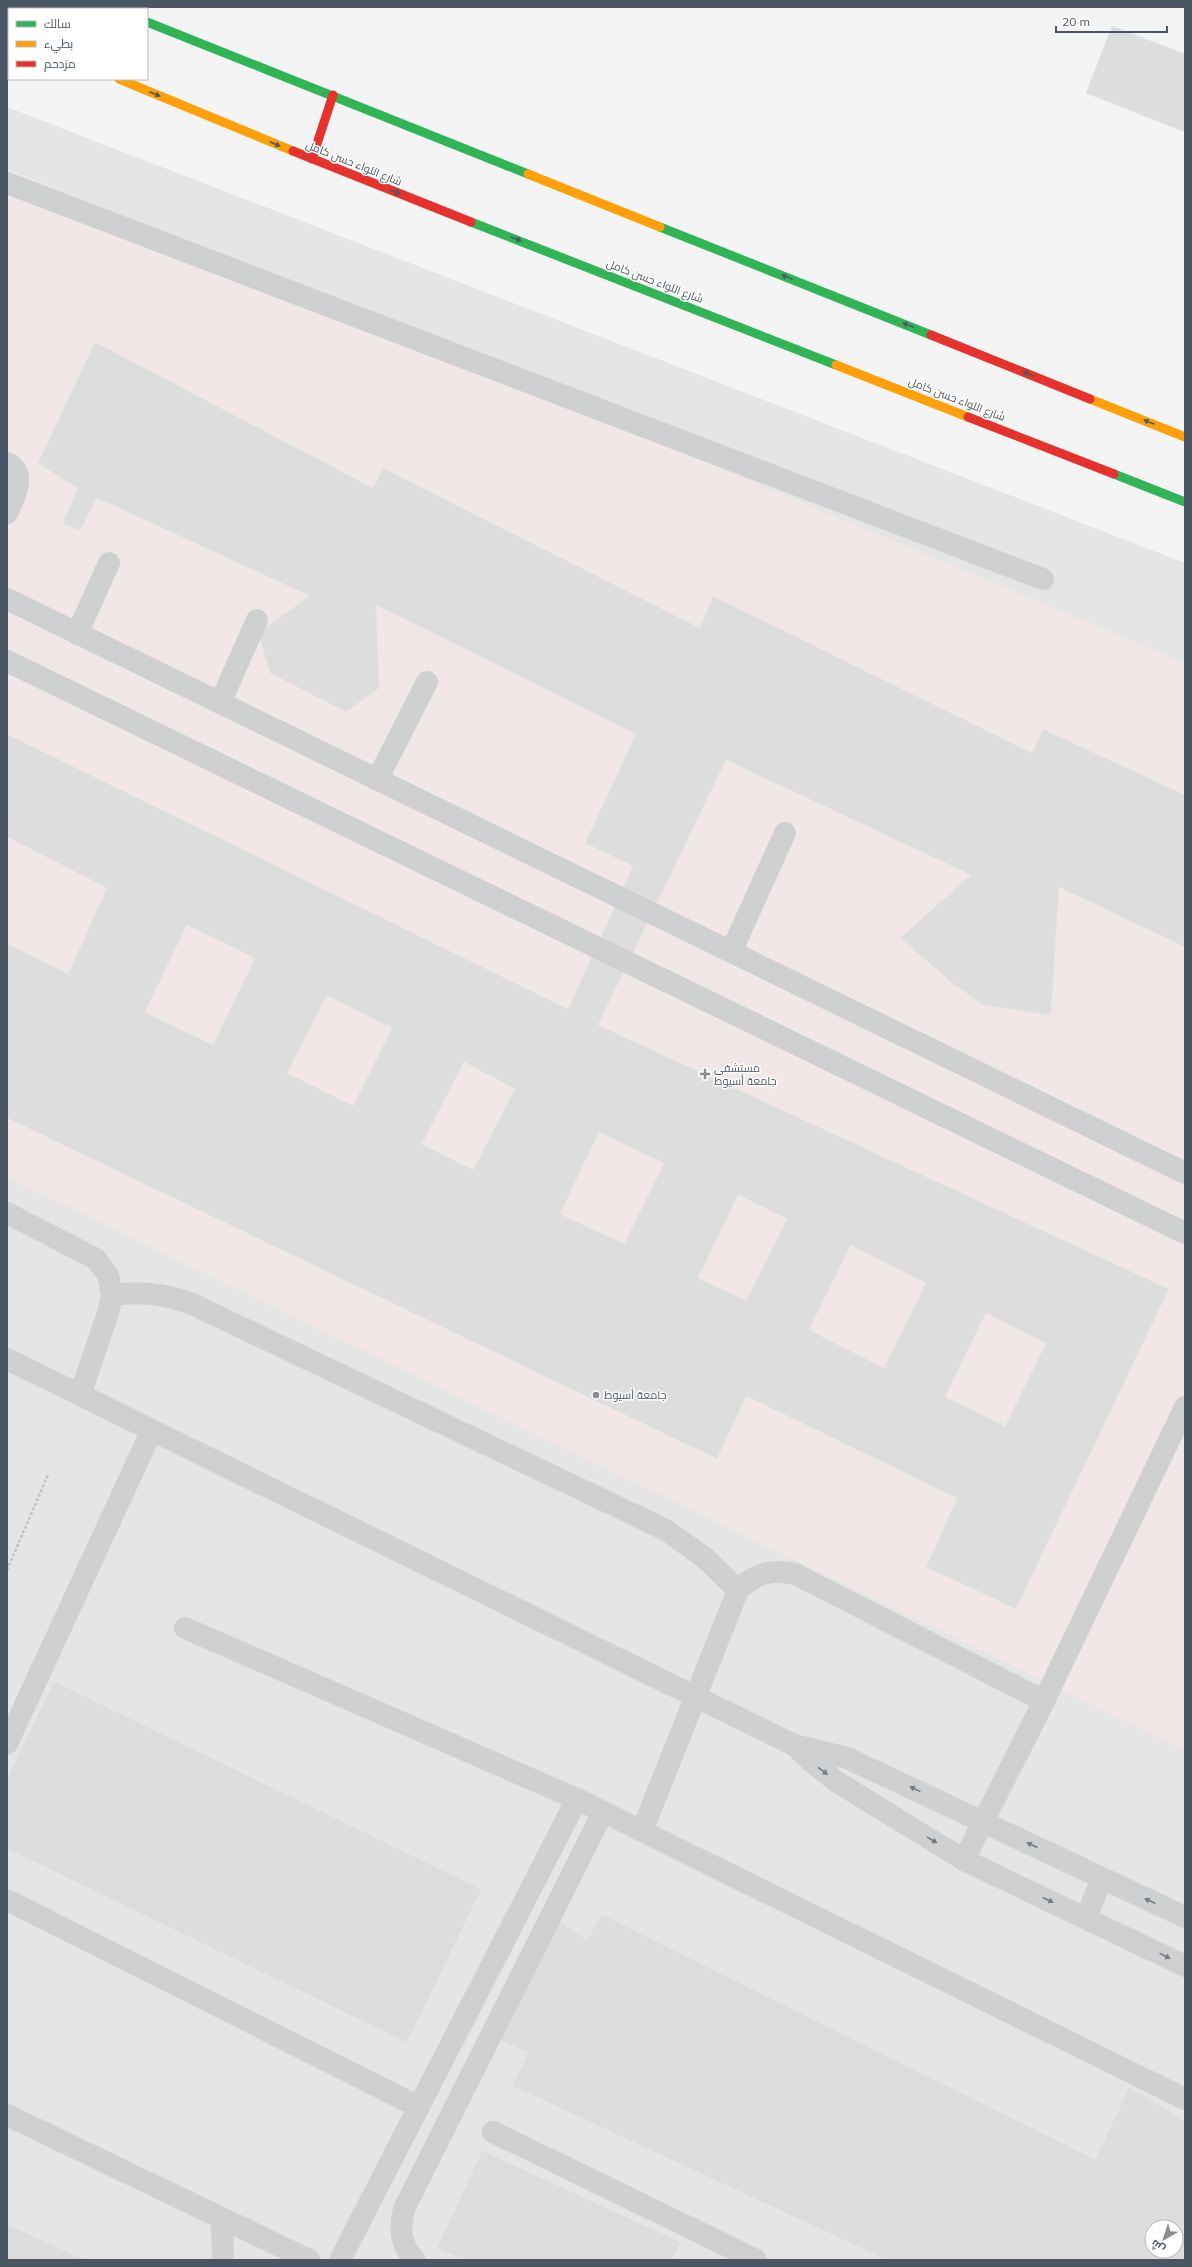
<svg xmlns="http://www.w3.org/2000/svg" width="1192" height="2267" viewBox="0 0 1192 2267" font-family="Mulish,Cairo,sans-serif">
<rect width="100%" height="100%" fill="#f4f4f4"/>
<path fill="#e6e5e6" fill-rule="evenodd" d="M7,107l1178,456v1697h-1178zM1152,2227h24v24h-24z"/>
<path fill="#f1e7e6" d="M7,169l1178,494v1087l-1178,-573z"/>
<path fill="#ddddde" stroke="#e5e6e7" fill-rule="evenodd" d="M1112,26l73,28v78l-99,-39z
M95,342l278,146 10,-20 317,160 13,-32 319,157 11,-24 142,66v152l-126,-60 -8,128 -68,-10 -32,-23 -51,-44 71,-63 -245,-115 -128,265 571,264 -153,320 -90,-42 31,-69 -211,-102 -29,63 -710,-341v-174l61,30 39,-86 -100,-51v-103l561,275 65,-143 -48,-23 51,-109 -260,-129 3,83 -33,24 -76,-39 -12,-40 52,-37 -213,-98 -17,32 -17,-6 14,-36 -39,-25zM187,925l68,33 -42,87 -68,-33zM327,995l65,33 -39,78 -66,-33zM464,1062l51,27 -42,81 -51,-26zM599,1132l65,31 -40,81 -64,-30zM738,1195l49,24 -41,82 -48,-23zM851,1245l75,38 -42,85 -75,-38zM986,1313l60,30 -41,83 -60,-29z
M54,1681l428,208 -75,154 -400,-194v-70z
M602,1914l493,245 34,-72 56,33v140h-299l-374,-174 16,-33 -30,-14 61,-118 28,19zM1152,2227h24v24h-24z
M482,2150l199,92 -8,18h-210l-26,-12z
M7,2224l79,36h-79z"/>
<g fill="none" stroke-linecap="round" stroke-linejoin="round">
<path stroke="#bcc7c4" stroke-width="2.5" stroke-dasharray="3 2" stroke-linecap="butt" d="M7,1570l41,-95"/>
<path stroke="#ced0d2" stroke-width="22" d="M7,183l1036,396
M7,463c21,9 7,36 0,50
M7,599l1178,574
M77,634l32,-71
M7,661l1178,572
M220,703l37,-83
M377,780l50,-98
M731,952l54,-119
M7,1213l89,46 12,16 4,20 -4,18 -28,82
M112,1295c28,-4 51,-1 78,8l476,227 39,28 33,32
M7,1359l787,386 53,13 338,159
M185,1628l392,171 608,300
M7,1744l145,-314
M794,1745l19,18 24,19 127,78 221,106
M642,1831l96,-241c18,-17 33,-21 57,-16l249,127
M964,1860l80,-159 141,-294
M7,1900l412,207
M1086,1918l16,-40
M7,2115l302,145
M493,2132l263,128
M222,2218l1,42
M340,2260l237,-461
M415,2260c-15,-15 -16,-32 -11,-51l199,-397"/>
<path stroke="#30b455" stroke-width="9" d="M147,22l381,152
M7,33l2,1
M471,222l365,143
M660,227l271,108
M1114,474l71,28"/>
<path stroke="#ff9f0a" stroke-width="9" d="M110,7l5,2
M119,79l174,72
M528,174l132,53
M836,365l132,52
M1090,399l95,38"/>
<path stroke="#e5322d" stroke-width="9" d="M293,151l178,71
M312,159l21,-64
M931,335l159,64
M968,417l146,57"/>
</g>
<defs><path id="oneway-solid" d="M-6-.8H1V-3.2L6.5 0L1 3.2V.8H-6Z"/></defs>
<g fill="#495b60">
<use href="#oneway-solid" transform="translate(155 94) rotate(23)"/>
<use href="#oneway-solid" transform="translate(275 144) rotate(23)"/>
<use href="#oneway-solid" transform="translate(395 192) rotate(21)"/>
<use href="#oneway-solid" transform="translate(516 239) rotate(21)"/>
<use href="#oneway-solid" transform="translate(787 277) rotate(-158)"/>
<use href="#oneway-solid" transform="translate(908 325) rotate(-158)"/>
<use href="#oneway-solid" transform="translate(1028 374) rotate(-158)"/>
<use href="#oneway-solid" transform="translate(1149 422) rotate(-158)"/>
</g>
<g fill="#727b83">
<use href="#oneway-solid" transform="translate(823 1771) rotate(38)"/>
<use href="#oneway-solid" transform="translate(915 1789) rotate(-154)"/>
<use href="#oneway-solid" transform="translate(932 1840) rotate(31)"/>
<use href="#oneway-solid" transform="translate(1032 1845) rotate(-155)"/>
<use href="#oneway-solid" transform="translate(1048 1900) rotate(26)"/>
<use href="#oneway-solid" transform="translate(1150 1901) rotate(-155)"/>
<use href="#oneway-solid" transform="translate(1165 1956) rotate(26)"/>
</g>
<g fill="#868d94" stroke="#fff" stroke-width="1.5">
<path d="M703 1068h4v4h4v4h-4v4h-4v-4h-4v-4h4z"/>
<circle cx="596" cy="1395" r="4"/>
</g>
<g text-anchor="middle" stroke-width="3" stroke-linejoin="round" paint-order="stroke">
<g font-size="11" fill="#4a5661" stroke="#fff">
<text transform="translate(354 163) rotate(22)" y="4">شارع اللواء حسن كامل</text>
<text transform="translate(655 281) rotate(21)" y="4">شارع اللواء حسن كامل</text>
<text transform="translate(957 399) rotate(21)" y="4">شارع اللواء حسن كامل</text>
</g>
<g font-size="11" fill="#4a5661" stroke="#fff" text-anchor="start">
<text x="714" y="1072">مستشفی<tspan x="714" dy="13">جامعة أسيوط</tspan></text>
<text x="604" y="1399">جامعة أسيوط</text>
</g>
</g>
<rect width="1192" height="2267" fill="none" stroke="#4a5661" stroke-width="16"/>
<rect x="8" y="8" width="140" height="72" fill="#ffffff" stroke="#b7bbc0"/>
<rect x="16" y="21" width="20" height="6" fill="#30b455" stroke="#b7bbc0"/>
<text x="44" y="28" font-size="12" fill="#4a5661">سالك</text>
<rect x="16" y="41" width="20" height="6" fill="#ff9f0a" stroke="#b7bbc0"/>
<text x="44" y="48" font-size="12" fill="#4a5661">بطيء</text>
<rect x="16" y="61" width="20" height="6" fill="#e5322d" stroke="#b7bbc0"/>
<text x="44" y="68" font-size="12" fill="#4a5661">مزدحم</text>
<g transform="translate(1164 2239) rotate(219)"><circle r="19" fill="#ffffff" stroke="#b7bbc0"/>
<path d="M0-3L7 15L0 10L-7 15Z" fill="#868d94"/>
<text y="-6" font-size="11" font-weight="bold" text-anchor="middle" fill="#4a5661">ش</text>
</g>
<path d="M1056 26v6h111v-6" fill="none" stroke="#4a5661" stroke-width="2"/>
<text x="1062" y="26" font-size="12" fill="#4a5661" stroke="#ffffff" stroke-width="3" paint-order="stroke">20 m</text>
</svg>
